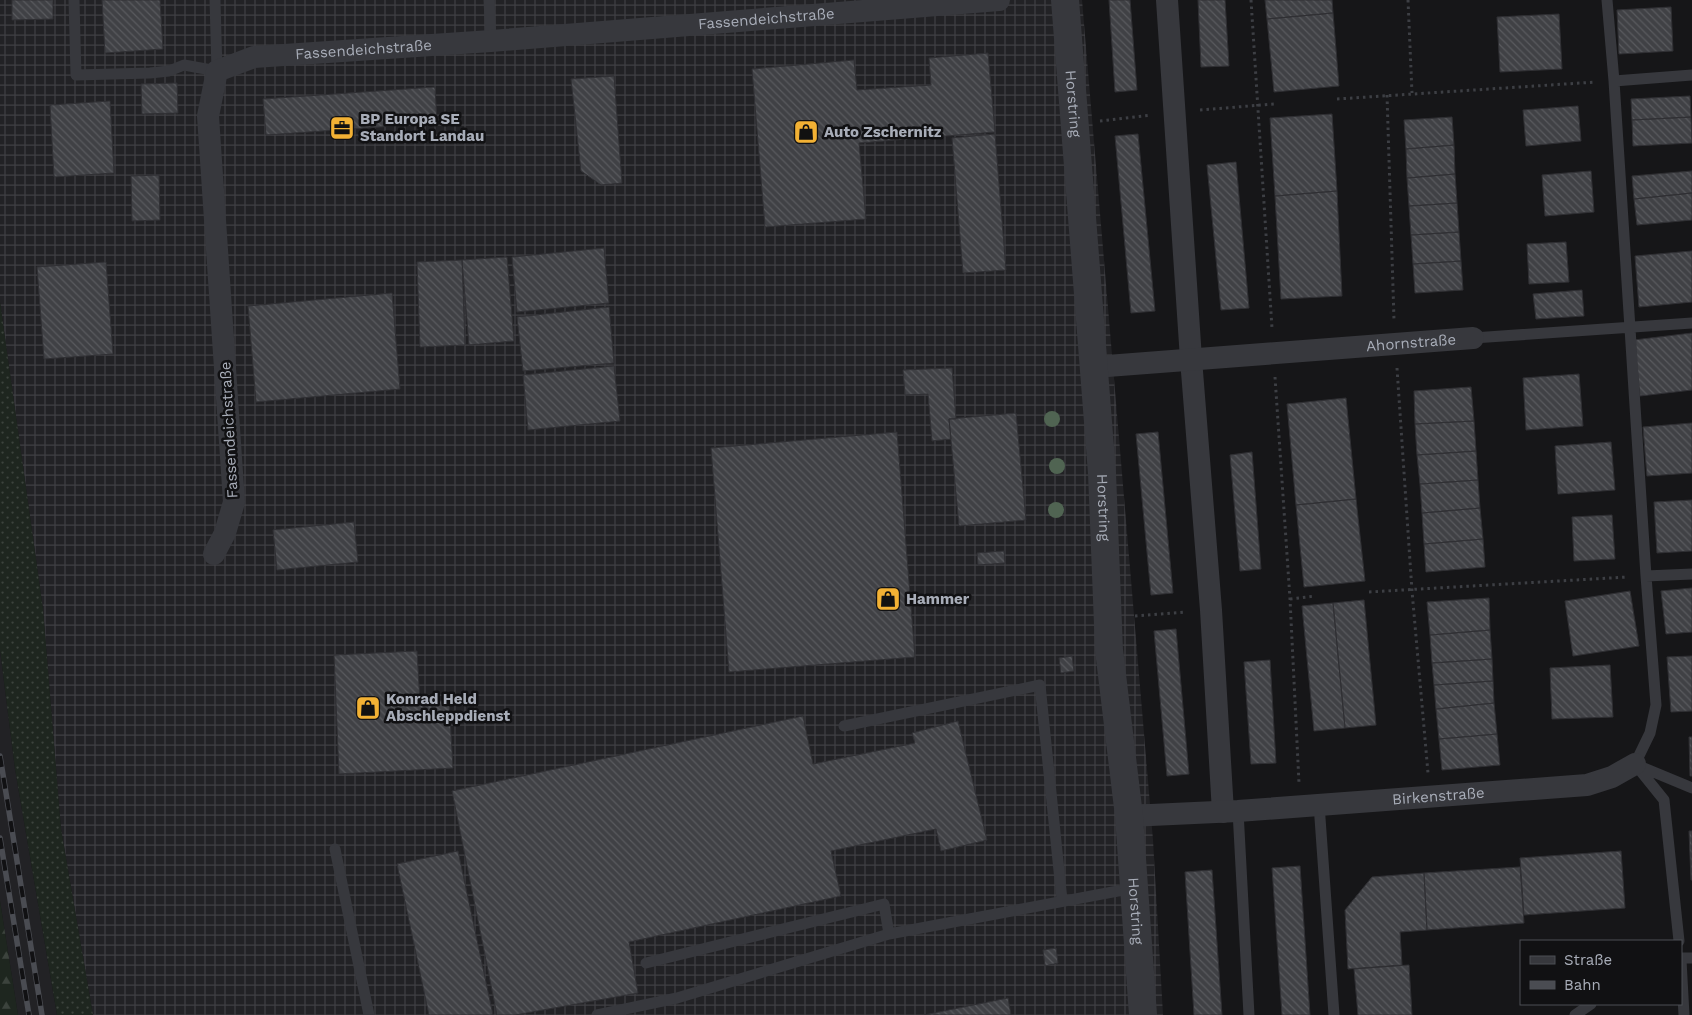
<svg xmlns="http://www.w3.org/2000/svg" width="1692" height="1015" viewBox="0 0 1692 1015" font-family="'Work Sans',sans-serif">
<defs>
<pattern id="industrial-grid" width="8" height="8" patternUnits="userSpaceOnUse" patternTransform="scale(1.25)"><rect width="8" height="8" fill="#222225"/><path d="M0 4h8M4 0v8" fill="none" stroke="#3f3f43"/></pattern>
<pattern id="grass-dots" width="8" height="8" patternUnits="userSpaceOnUse" patternTransform="scale(1.25)"><rect width="8" height="8" fill="#1e261f"/><path d="M2 2h.1M6 6h.1" fill="none" stroke="#3c433d" stroke-width="1.8" stroke-linecap="round"/></pattern>
<pattern id="forest-firs" width="22" height="20" patternUnits="userSpaceOnUse" patternTransform="scale(1.25)"><rect width="22" height="20" fill="#1e261f"/><path d="M5 1l3.5 6h-7zM16 11l3.5 6h-7z" fill="#3c433d"/></pattern>
<pattern id="building-back-hatch" width="6" height="6" patternUnits="userSpaceOnUse" patternTransform="scale(1.25)"><rect width="6" height="6" fill="#404145"/><path d="M-1 5l2 2M0 0l6 6M5-1l2 2" fill="none" stroke="#595a5e"/></pattern>
</defs>
<rect width="100%" height="100%" fill="#161618"/>
<path fill="#222225" d="M0,650l15,119 42,246h-39l-18,-114z"/>
<path fill="url(#industrial-grid)" d="M0,0h1082l71,840 10,175h-1070l-32,-186 -18,-220 -43,-307z"/>
<path fill="url(#grass-dots)" d="M0,302l43,307 18,220 32,186h-36l-42,-246 -15,-119z"/>
<path fill="url(#forest-firs)" d="M0,901l18,114h-18z"/>
<path fill="url(#building-back-hatch)" stroke="#303034" d="M12,0h41v19l-41,1z
M102,0h58l3,49 -58,4z
M1109,0h21l7,90 -22,2z
M1198,0h27l4,66 -28,1z
M1265,0h67l1,13 -66,6z
M1671,7l2,44 -54,3 -2,-44z
M1333,13l6,73 -65,6 -7,-73z
M1559,14l3,55 -62,3 -3,-55z
M988,53l7,79 -136,11 7,76 -101,8 -13,-158 102,-9 3,30 74,-5 -2,-27z
M614,76l8,107 -21,2 -20,-14 -10,-92z
M177,83l1,30 -36,1 -1,-30z
M435,87l2,36 -171,12 -3,-36z
M1690,96l1,21 -59,3 -1,-21z
M110,101l4,72 -60,4 -4,-72z
M1578,106l3,35 -55,5 -3,-36z
M1332,114l5,77 -62,5 -5,-78z
M1452,117l2,28 -48,4 -2,-29z
M1691,117l1,26 -59,3 -1,-26z
M995,134l11,136 -43,3 -11,-135z
M1138,134l17,177 -24,2 -16,-177z
M1454,145l1,29 -48,4 -1,-29z
M1236,162l13,146 -28,2 -14,-145z
M1591,171l3,41 -49,4 -3,-41z
M1692,171v22l-58,6 -2,-23z
M1455,174l2,29 -48,3 -2,-28z
M159,175l1,45 -28,1 -1,-45z
M1337,191l5,105 -61,3 -6,-103z
M1692,193v27l-55,5 -3,-26z
M1457,203l2,29 -48,3 -2,-29z
M1459,232l2,29 -48,3 -2,-29z
M1566,242l3,40 -40,2 -2,-40z
M604,248l5,55 -92,9 -5,-55z
M1692,251v51l-53,5 -4,-51z
M507,257l7,84 -45,4 -7,-85z
M462,260l3,85 -45,2 -3,-85z
M1461,261l2,29 -48,3 -2,-29z
M106,262l7,92 -69,5 -7,-92z
M1582,290l2,26 -48,3 -3,-25z
M392,293l8,96 -144,13 -8,-96z
M609,307l5,56 -91,8 -6,-54z
M1692,333v57l-52,6 -6,-56z
M614,366l6,55 -92,9 -5,-55z
M952,368l4,51h-7l2,20 -19,2 -4,-47 -23,1 -2,-25z
M1579,374l4,52 -57,4 -3,-52z
M1471,387l3,34 -59,3 -1,-33z
M1346,398l10,101 -60,6 -9,-101z
M1016,413l10,107 -67,6 -10,-107z
M1474,421l2,30 -59,4 -2,-31z
M1692,423v50l-45,3 -4,-49z
M897,432l18,225 -186,15 -18,-224z
M1158,432l15,161 -22,2 -15,-161z
M1611,442l4,48 -57,4 -3,-48z
M1476,451l2,29 -58,4 -3,-29z
M1252,452l9,117 -21,2 -10,-116z
M1478,480l2,28 -58,5 -2,-29z
M1356,499l9,82 -61,6 -8,-82z
M1692,500v51l-35,2 -3,-51z
M1480,508l3,31 -59,5 -2,-31z
M1612,515l3,44 -41,2 -2,-44z
M354,522l4,40 -81,8 -4,-40z
M1483,539l2,28 -59,5 -2,-28z
M1004,551l1,12 -27,2 -1,-12z
M1692,588v44l-26,2 -5,-43z
M1630,591l9,55 -66,10 -8,-55z
M1489,598l1,32 -60,5 -3,-33z
M1364,600l12,125 -31,3 -12,-125z
M1333,603l12,125 -31,3 -12,-125z
M1176,629l13,145 -22,2 -13,-145z
M1490,630l2,29 -60,4 -2,-28z
M417,651l3,51 29,-2 4,68 -114,6 -5,-119z
M1072,656l2,15 -13,2 -2,-15z
M1692,656v55l-21,1 -4,-55z
M1492,659l1,22 -59,4 -2,-22z
M1270,660l6,103 -25,1 -7,-102z
M1610,665l3,52 -61,2 -2,-51z
M1493,681l1,22 -58,6 -2,-24z
M1494,703l3,31 -58,5 -3,-30z
M803,716l10,48 102,-21 -3,-10 46,-12 29,119 -46,11 -5,-22 -105,22 10,45 -212,46 9,51 -123,22h-18l-45,-224z
M1497,734l3,31 -58,5 -3,-31z
M1689,737h3v39h-2z
M1689,831h3v49h-1z
M458,851l35,164h-64l-32,-151z
M1621,851l4,57 -101,7 -4,-57z
M1300,866l10,149h-28l-10,-147z
M1520,867l4,56 -97,7 -3,-57z
M1212,870l10,145h-28l-9,-143z
M1424,873l3,57 -27,2 2,33 -54,4 -3,-59 27,-33z
M1056,948l2,15 -13,3 -2,-16z
M1409,965l3,50h-54l-4,-46z
M1008,998l3,17h-87z"/>
<g fill="none" stroke-linecap="round" stroke-linejoin="round">
<path stroke="#3d3f44" stroke-width="3" stroke-dasharray="2.5 4" stroke-linecap="butt" d="M1251,0l21,328
M1408,0l4,93
M1387,95l7,225
M1337,99l259,-17
M1200,110l74,-6
M1100,121l51,-6
M1397,368l15,223 16,182
M1275,377l15,222 9,184
M1369,592l259,-15
M1290,599l25,-3
M1135,616l51,-4"/>
<path stroke="#37383d" stroke-width="11" d="M74,0l2,75 74,-2 19,-2 15,-6 33,6 -2,-71
M489,0l2,41
M1607,0l7,81 32,495 10,129 -6,28 -15,31
M1614,81l78,-6
M1473,338l219,-15
M1646,576l46,-2
M844,726l196,-41 22,215
M1635,764l29,36 15,141
M1639,766l53,22
M1319,804l15,211
M1238,811l11,204
M335,849l34,166
M1681,958h11
M1681,960l3,55
M646,963l238,-59 5,30 245,-46
M597,1015l80,-17 212,-64
M1575,1015l16,-11"/>
<g stroke="#37383d" stroke-width="22">
<path d="M1167,0l24,359 20,251 12,202"/>
<path id="s1" d="M1094,367l379,-29"/>
<path id="s2" d="M214,554l11,-21 9,-31 -26,-386 9,-45 37,-14 237,-16 508,-41"/>
<path id="s3" d="M1129,816l109,-5 349,-26 25,-8 23,-13"/>
</g>
<path stroke="#37383d" stroke-width="28" id="s4" d="M1065,0l37,473 7,177 20,166 14,199"/>
<defs>
<path id="rail" d="M0,756l42,259
M0,838l29,177"/>
</defs>
<use href="#rail" stroke="#4a4c52" stroke-width="5.5"/>
<use href="#rail" stroke="#111113" stroke-width="4" stroke-dasharray="11" stroke-linecap="butt"/>
</g>
<g fill="#506452">
<circle cx="1052" cy="419" r="8"/>
<circle cx="1057" cy="466" r="8"/>
<circle cx="1056" cy="510" r="8"/>
</g>
<defs>
<symbol id="office-square" viewBox="-11 -11 22 22"><rect x="-9" y="-9" width="18" height="18" rx="4" fill="#f2b134" stroke="#111113"/><path d="M-6-3h4V-5.5h4V-3h4V5H-6ZM-1-4.5V-3h2v-1.5ZM-6 0V1H6V0Z" fill="#111"/></symbol>
<symbol id="shop-square" viewBox="-11 -11 22 22"><rect x="-9" y="-9" width="18" height="18" rx="4" fill="#f2b134" stroke="#111113"/><path d="M-5-2.5h2.3a2.7 3.5 0 0 1 5.4 0H5L5.5 6h-11ZM-1.5-2.5h3a1.5 2.3 0 0 0-3 0Z" fill="#111"/></symbol>
</defs>
<g fill-rule="evenodd">
<use href="#office-square" x="328" y="114" width="28" height="28"/>
<use href="#shop-square" x="792" y="118" width="28" height="28"/>
<use href="#shop-square" x="874" y="585" width="28" height="28"/>
<use href="#shop-square" x="354" y="694" width="28" height="28"/>
</g>
<g text-anchor="middle" stroke-width="5" stroke-linejoin="round" paint-order="stroke">
<g font-size="15" fill="#a8adb8" stroke="#111113">
<text dy="5" stroke="none"><textPath href="#s2" startOffset="1042">Fassendeichstraße</textPath></text>
<text dy="5" stroke="none"><textPath href="#s2" startOffset="638">Fassendeichstraße</textPath></text>
<text dy="5" stroke="none"><textPath href="#s4" startOffset="104">Horstring</textPath></text>
<text dy="5" stroke="none"><textPath href="#s1" startOffset="318">Ahornstraße</textPath></text>
<text transform="translate(229 430) rotate(-93)" y="5">Fassendeichstraße</text>
<text dy="5" stroke="none"><textPath href="#s4" startOffset="509">Horstring</textPath></text>
<text dy="5" stroke="none"><textPath href="#s3" startOffset="310">Birkenstraße</textPath></text>
<text dy="5" stroke="none"><textPath href="#s4" startOffset="914">Horstring</textPath></text>
</g>
<g font-size="15" font-weight="bold" fill="#a8adb8" stroke="#111113" text-anchor="start">
<text x="360" y="124">BP Europa SE<tspan x="360" dy="17">Standort Landau</tspan></text>
<text x="824" y="137">Auto Zschernitz</text>
<text x="906" y="604">Hammer</text>
<text x="386" y="704">Konrad Held<tspan x="386" dy="17">Abschleppdienst</tspan></text>
</g>
</g>
<rect x="1520" y="940" width="162" height="65" fill="#111113" stroke="#4d4f55"/>
<rect x="1530" y="956" width="25" height="8" fill="#37383d" stroke="#4d4f55"/>
<text x="1564" y="965" font-size="15" fill="#a8adb8">Straße</text>
<rect x="1530" y="981" width="25" height="8" fill="#4a4c52" stroke="#4d4f55"/>
<text x="1564" y="990" font-size="15" fill="#a8adb8">Bahn</text>
</svg>
